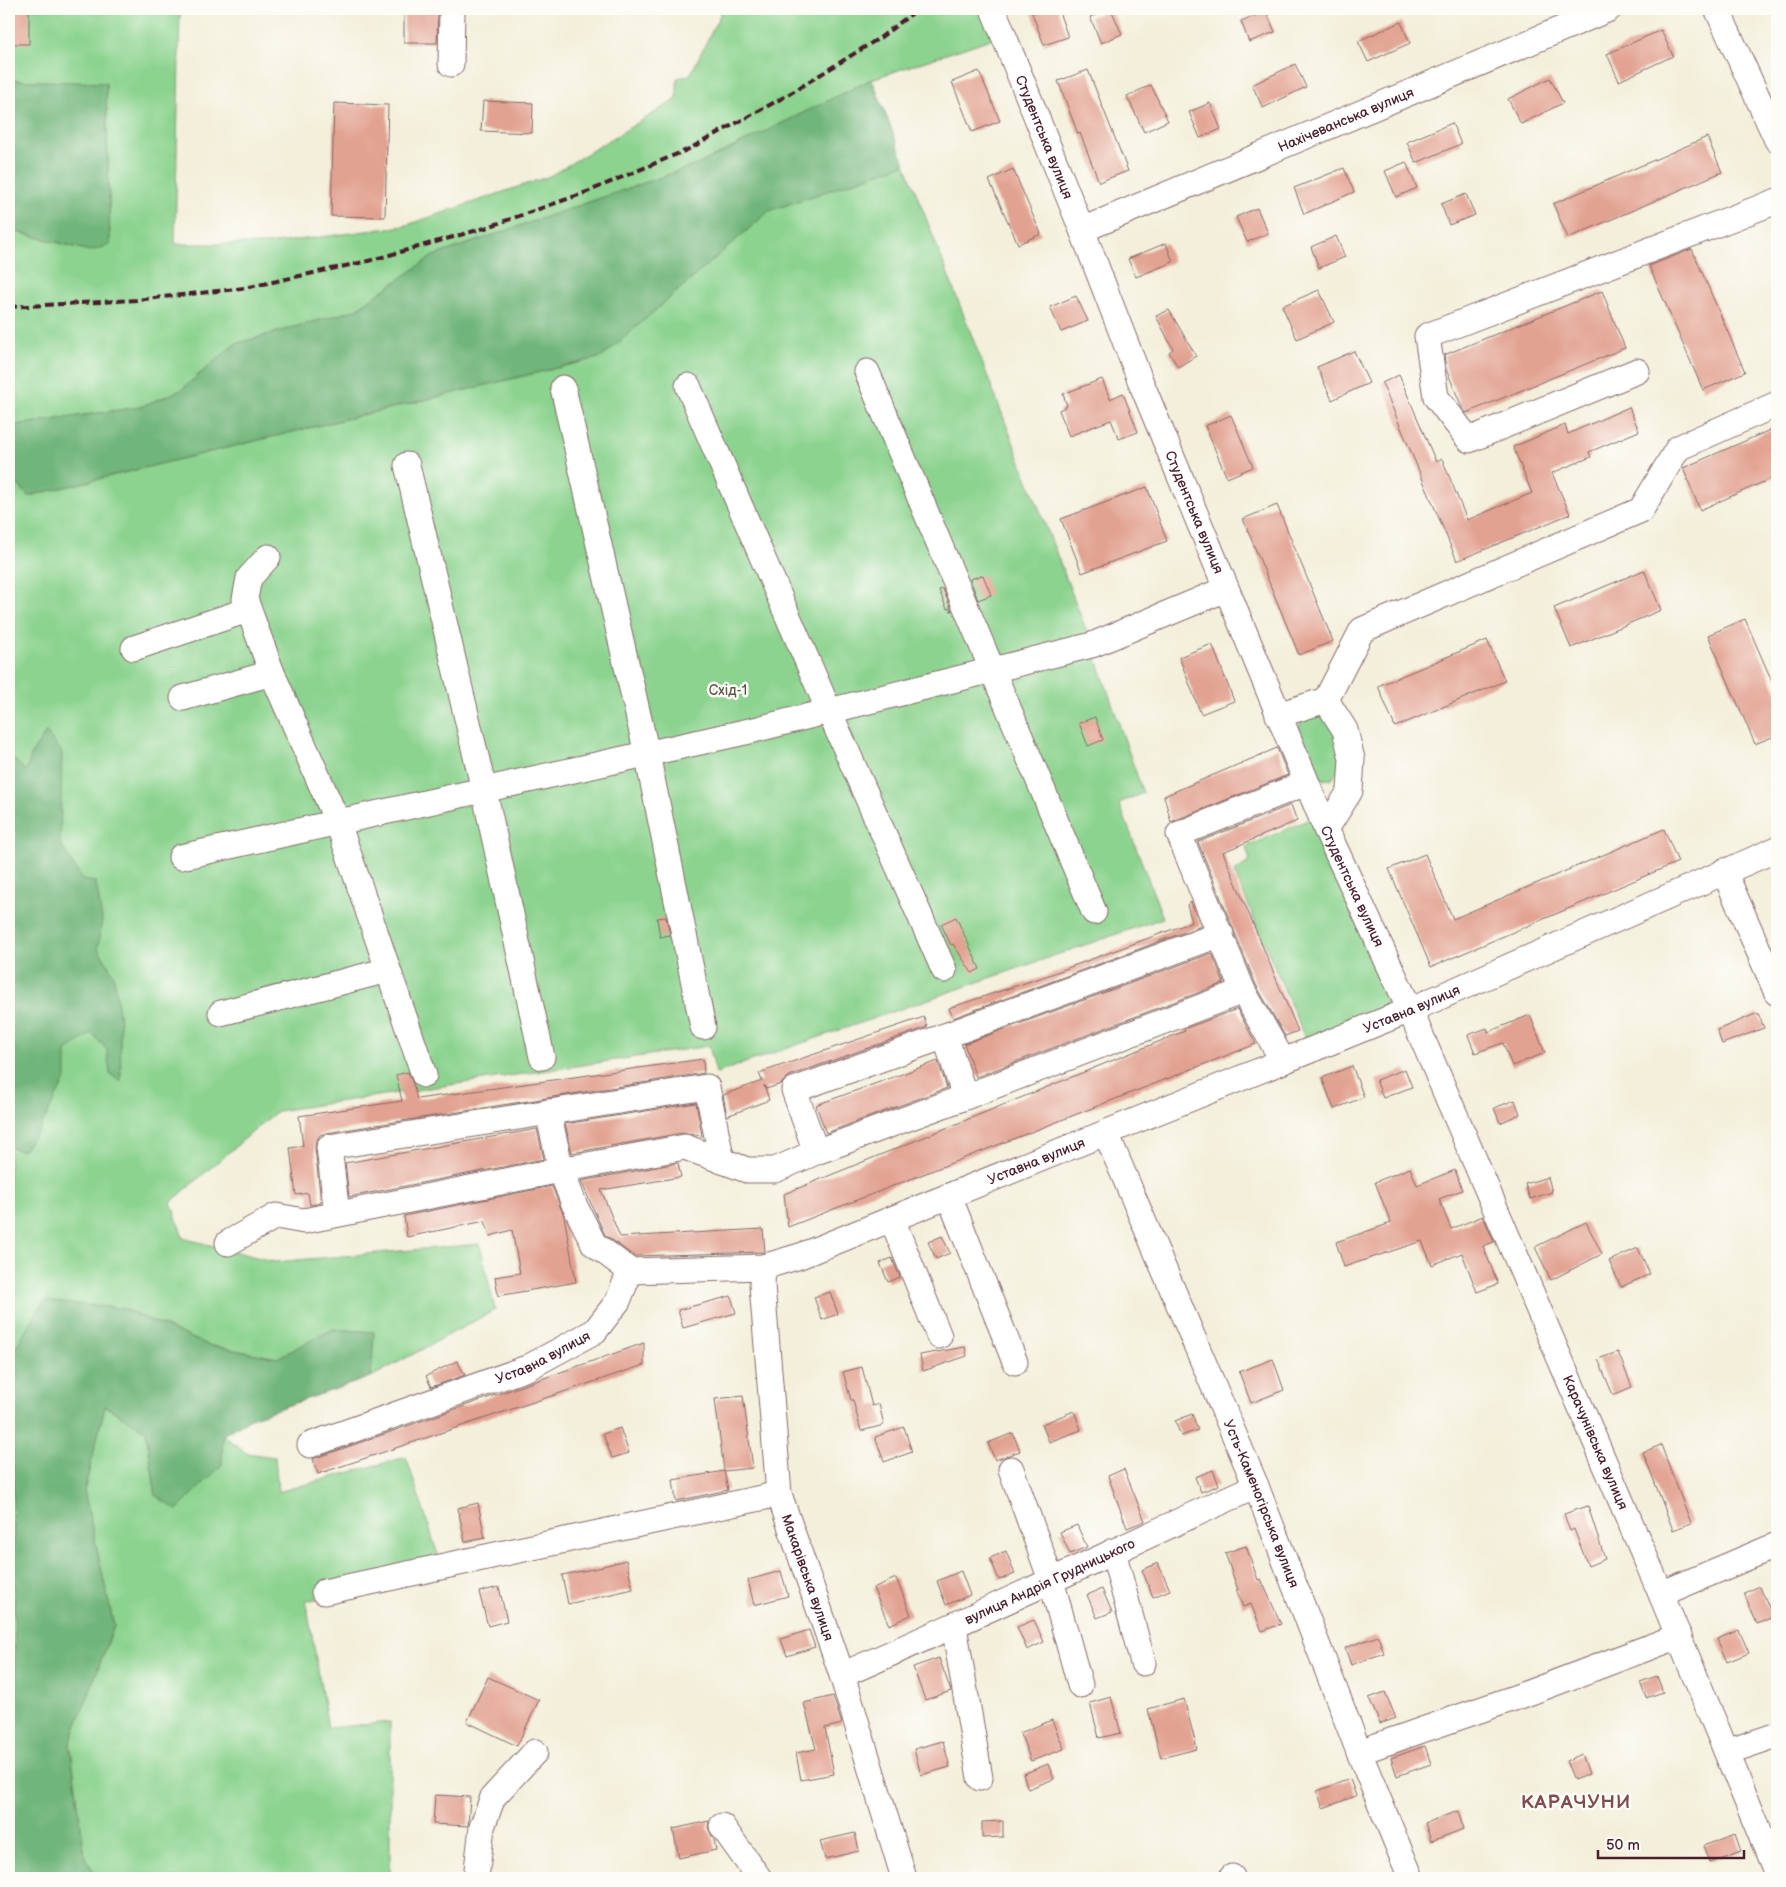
<svg xmlns="http://www.w3.org/2000/svg" width="1786" height="1887" viewBox="0 0 1786 1887" font-family="'Balsamiq Sans',sans-serif">
<rect width="100%" height="100%" fill="#fdfcf7"/>
<filter id="ink" filterUnits="userSpaceOnUse"><feTurbulence type="fractalNoise" baseFrequency=".02" numOctaves="2"/><feDisplacementMap in="SourceGraphic" scale="10" xChannelSelector="R" yChannelSelector="G"/><feConvolveMatrix kernelMatrix="1 2 1 2 8 2 1 2 1" color-interpolation-filters="sRGB"/></filter>
<filter id="wash" filterUnits="userSpaceOnUse"><feTurbulence type="fractalNoise" baseFrequency=".0096" numOctaves="4" result="noise"/><feDisplacementMap in="SourceGraphic" scale="20" xChannelSelector="R" yChannelSelector="G"/><feGaussianBlur stdDeviation="1.12" result="paint"/><feColorMatrix in="noise" values="0 0 0 0 0 0 0 0 0 0 0 0 0 0 0 0 0 1.4 0 .05"/><feComposite in="paint" operator="in"/></filter>
<g filter="url(#wash)">
<rect width="100%" height="100%" fill="#f3efda"/>
<path fill="#8bd38e" stroke="#6a795c" d="M9,9h171l-5,235h93l136,-18 146,-50 127,-77v-21l13,-3 33,-66h270l10,26 -131,44 -173,85 -266,92 -78,54 -120,34 -54,46 -41,17 -124,18 -7,20v-215l81,21 20,-7 -4,-160 -97,-4z
M905,164l187,481 51,148 -24,10 44,115 -447,155 -7,-27 -432,65 -106,91 12,36 92,24 205,-18 15,66 -124,67 3,-45 -41,-3 -55,29 -70,-13 -86,-37 -107,377 -6,32v-1243l19,22 574,-139 167,-146z
M1313,714l10,1c15,18 26,44 9,64l-12,1 -22,-50 4,-11z
M1312,818l82,184 -5,8 -82,33 -73,-171 16,-11 -4,-14z
M105,1406l41,25 10,65 67,-61 23,18 29,4 3,35 128,-35 37,113 -137,31 22,127 62,-6v156h-292l-13,-20 -15,-115 44,-117 -30,-135z"/>
<path fill="#70b579" stroke="#5d6a52" d="M872,79l33,85 -136,47 -167,146 -574,139 -19,-22v-29l7,-20 124,-18 41,-17 54,-46 120,-34 78,-54 266,-92z
M9,80l97,3 4,162 -20,6 -81,-21z
M46,732l16,20 -2,91 22,37 14,2 6,37 -4,29 16,27 6,47 1,60 -11,-8 -3,-24 -15,-17 -26,18v27l-27,52 -17,21 -13,-4v-392l17,16 6,-18z
M44,1301l78,7 86,37 69,13 56,-29 41,3 -3,45 -120,41 -28,17 -1,30 -45,45 -21,-14 -10,-65 -41,-25 -21,85 30,135 -44,117 15,115 13,20h-89v-161l6,-32 -3,-332z"/>
<g id="blocks">
<path fill="#e2a291" d="M9,9h20v35h-20z
M404,9h34l-1,34h-33z
M1043,9h15l10,28 -24,8 -12,-32z
M1111,9l11,25 -21,9 -11,-26z
M1266,11l9,21 -26,10 -8,-21z
M1401,22l9,21 -42,19 -10,-21z
M1661,30l12,26 -54,25 -12,-27z
M1295,64l11,23 -43,21 -11,-23z
M1088,70l40,101 -29,11 -19,-49 -2,1 -20,-53z
M979,71l21,50 -28,11 -20,-50z
M1550,78l13,25 -42,21 -13,-25z
M1151,85l17,36 -24,11 -17,-36z
M483,101l50,2 -1,30 -51,-2z
M334,103l54,2 -3,112 -54,-1z
M1210,103l11,26 -21,9 -11,-26z
M1452,123l9,21 -45,19 -9,-21z
M1707,137l15,35 -154,66 -15,-34z
M1406,162l11,26 -21,9 -11,-26z
M1344,168l10,24 -50,22 -10,-26z
M1013,169l28,65 -23,10 -29,-64z
M1466,194l9,21 -26,10 -8,-21z
M1257,208l11,25 -21,9 -11,-25z
M1336,236l9,21 -26,11 -8,-21z
M1166,243l7,19 -37,15 -8,-18z
M1692,249l53,123 -42,18 -54,-124z
M1319,290l15,32 -37,17 -15,-33z
M1602,291l23,57 -159,65 -4,-6 -16,-38 -2,-14z
M1076,296l12,25 -27,11 -11,-25z
M1169,310l27,46 -18,11 -9,-15 4,-3 -17,-33z
M1354,351l15,32 -37,17 -15,-33z
M1399,375l37,87 6,-3 25,61 65,-27 -19,-46 52,-22 3,9 61,-27 10,24 -50,21 2,5 -39,16 18,41 -113,47 -75,-178z
M1102,379l8,20 13,-6 15,39 -19,7 -8,-19 -42,16 -10,-26 8,-4 -4,-12z
M1231,415l22,52 -26,11 -22,-52z
M1777,427v49l-77,34 -17,-42z
M1147,487l20,54 -85,32 -21,-54z
M1277,505l56,136 -34,14 -56,-136z
M1644,570l17,40 -90,38 -17,-40z
M983,575l8,20 -13,5 -8,-21z
M943,589l9,22h-1l-2,-3 -2,1 -8,-19z
M1745,619l32,74v42l-22,9 -47,-109z
M1487,640l18,41 -110,46 -17,-41z
M1212,644l22,57 -33,13 -22,-57z
M1095,717l8,23 -15,6 -9,-23z
M1277,748l11,27 -117,47 -7,-26z
M1291,805l6,16 -74,31 75,179 -13,5 -29,-51 -58,-143z
M1664,829l14,33 -247,105 -42,-98 36,-15 28,65z
M1191,902l10,24 -248,92 -4,-10 97,-32 146,-54 -5,-17z
M666,917l4,18 -10,2 -3,-19z
M956,917l24,52 -8,4 -19,-29 -2,1 -10,-21z
M1212,953l12,30 -248,94 -12,-33z
M1237,1009l19,35 -468,183 -4,-33 401,-163 -1,-2z
M1758,1013l6,15 -42,16 -5,-14z
M1530,1015l15,38 -33,13 -9,-23 -28,10 -7,-18 19,-7 1,4z
M924,1017l3,10 -138,49 -8,8 -15,5 -2,-4 5,15 -42,16 -4,-21 39,-14 -3,-8z
M703,1059l1,14 -378,60 -6,2 -4,6 -1,7 6,55 -11,2 -2,-12 -12,2 -6,-47 13,-2 -4,-30 103,-15 -6,-26 12,-3 5,12 4,15z
M938,1061l9,27 -121,45 -10,-28z
M1352,1066l12,31 -30,12 -12,-31z
M1405,1069l7,18 -29,11 -7,-18z
M1515,1100l5,14 -20,9 -6,-15z
M696,1103l6,33 -20,-3 -110,20 -7,-29z
M537,1129l7,30 -195,38 -4,-34z
M678,1163l3,14 -80,13 19,47 143,-8 2,23 -131,4 -29,-21 -24,-54z
M1410,1168l7,17 38,-15 7,20 -23,9 12,30 32,-13 11,26 -11,4 15,38 -21,8 -15,-39 -30,12 -10,-24 -78,26 -8,-25 55,-19 -16,-41z
M1548,1177l4,15 -22,7 -5,-15z
M552,1186l12,30 12,66 -78,14 -3,-19 25,-4 -8,-43 -22,6 -5,-15 -78,16 -3,-21z
M1586,1222l16,32 -51,26 -16,-33z
M942,1236l8,17 -14,6 -8,-17z
M1638,1248l12,26 -29,13 -12,-26z
M892,1258l8,19 -12,5 -8,-19z
M830,1292l8,22 -16,6 -8,-23z
M731,1296l5,17 -53,15 -5,-18z
M644,1343v22l-326,109 -5,-15z
M965,1347l2,9 -44,15 -3,-16z
M1618,1352l14,35 -19,8 -15,-36z
M1273,1359l11,31 -33,13 -12,-31z
M457,1361l8,14 -34,12 -5,-11z
M862,1367l10,39 7,-2 5,21 -23,6 -8,-31h-2l-8,-28z
M743,1396l10,72 -29,3 -9,-72z
M1074,1411l7,19 -32,12 -7,-18z
M1192,1414l6,16 -17,6 -6,-15z
M904,1427l8,25 -28,10 -9,-25z
M620,1428l9,25 -17,5 -9,-24z
M1013,1433l7,18 -25,9 -7,-17z
M1661,1445l30,78 -18,7 -30,-78z
M1124,1469l21,52 -18,7 -19,-52z
M1213,1470l6,15 -18,7 -6,-15z
M724,1471l4,19 -52,11 -3,-21z
M478,1503l7,35 -20,4 -7,-34z
M1588,1506l17,53 -17,7 -14,-37 -4,2 -6,-17z
M1077,1525l10,22 -17,7 -10,-22z
M1246,1546l12,34 3,-1 20,45 -19,7 -11,-27 -8,3 -7,-17h2l-13,-37z
M1006,1551l9,23 -16,6 -9,-22z
M626,1560l7,29 -65,15 -6,-29 41,-8v-1z
M1158,1563l12,27 -17,7 -11,-27z
M781,1571l7,25 -34,9 -6,-25z
M961,1571l9,24 -24,10 -9,-24z
M896,1578l15,37 -22,10 -16,-37z
M1760,1586l13,31 -16,7 -13,-31z
M499,1587l8,34 -19,5 -9,-34z
M1102,1589l10,23 -15,6 -10,-23z
M1034,1620l10,22 -17,8 -10,-23z
M809,1630l6,17 -28,9 -6,-17z
M1739,1630l10,23 -22,9 -10,-23z
M1378,1636l6,17 -33,12 -6,-17z
M939,1658l12,33 -26,9 -12,-33z
M1657,1676l6,16 -17,6 -6,-16z
M488,1677l51,23 -22,46 -50,-24z
M1385,1692l11,26 -16,6 -11,-26z
M833,1696l9,28 -17,4 9,46 -33,6 -5,-27 20,-4 -12,-46z
M1111,1697l10,36 -22,5 -9,-35z
M1184,1699l13,50 -36,9 -13,-49z
M1052,1720l12,29 -33,12 -11,-28z
M943,1741l7,26 -29,8 -7,-26z
M1425,1746l6,18 -34,12 -6,-18z
M1582,1754l7,20 -15,6 -8,-19z
M1048,1764l6,15 -26,10 -5,-15z
M1350,1779l6,17 -33,12 -6,-17z
M435,1795l35,2 -2,29 -35,-2z
M1458,1811l6,18 -33,12 -6,-18z
M709,1821l-1,7 6,12 2,10 -37,8 -6,-29z
M1003,1821v16l-21,1v-16z
M855,1833l4,18 -34,8 -5,-18z
M1736,1834l6,17 -33,12 -6,-17z"/>
</g>
</g>
<g filter="url(#ink)">
<use href="#blocks" fill-opacity="0" stroke="#856868" stroke-width="1"/>
<g fill="none" stroke-linecap="round" stroke-linejoin="round">
<defs>
<g id="minor">
<path id="s1" d="M993,9l89,221 58,150 186,449 84,181 251,584 116,280"/>
<path d="M1717,9l60,131"/>
<path d="M451,64l1,-55"/>
<path id="s2" d="M1082,230l527,-221"/>
<path d="M1637,371l-168,69 -33,-43 -9,-61 350,-135"/>
<path d="M867,372l227,540"/>
<path d="M688,386l141,325 115,259"/>
<path d="M563,388l84,366 56,273"/>
<path d="M407,465l77,325 58,267"/>
<path d="M268,557l-19,21 -4,21 27,74 66,150 86,252"/>
<path d="M134,648l114,-38"/>
<path d="M183,698l89,-25"/>
<path d="M1326,700l36,-70 279,-120 37,-62 99,-44"/>
<path d="M1278,715l48,-15 19,30 7,29 -2,32 -24,38"/>
<path d="M181,857l573,-127 338,-85 134,-56"/>
<path d="M1724,871l53,122"/>
<path d="M1221,934l-276,102 -151,54 22,62 149,-55 278,-106"/>
<path d="M221,1013l167,-43"/>
<path d="M945,1036l20,61"/>
<path d="M1283,1061l-40,-70 -64,-157 127,-51"/>
<path d="M548,1112l13,58 13,34 20,40 36,27"/>
<path id="s3" d="M1106,1133l150,353 103,266 52,126"/>
<path d="M949,1196l66,166"/>
<path d="M337,1214l-8,-67 378,-60 15,74"/>
<path d="M892,1219l47,117"/>
<path d="M228,1243l48,-27 28,5 257,-51 124,-23 62,23h28l41,-18"/>
<path id="s4" d="M763,1267l-1,18 17,209 63,181 62,203"/>
<path id="s5" d="M310,1445l217,-77 68,-37 23,-30 12,-30 133,-4 37,-11 610,-246 367,-161"/>
<path d="M1011,1469l40,111 29,105"/>
<path d="M1113,1551l30,112"/>
<path d="M324,1592l455,-98"/>
<path d="M1661,1594l116,-49"/>
<path d="M954,1626l26,152"/>
<path id="s6" d="M842,1675c139,-60 275,-126 414,-189"/>
<path d="M1359,1752l161,-56 159,-60"/>
<path d="M1727,1752l50,-17"/>
<path d="M722,1826l37,52"/>
<path d="M1232,1877v1"/>
<path d="M476,1878l6,-51 11,-30 42,-45"/>
</g>
</defs>
<use href="#minor" stroke="#856868" stroke-width="27"/>
<use href="#minor" stroke="#fff" stroke-width="25"/>
<path stroke="#4a1f2b" stroke-width="4" stroke-dasharray="8 4" stroke-linecap="butt" d="M9,307l127,-7 109,-12 123,-27 117,-33 102,-36 102,-43 97,-53 95,-59 37,-28"/>
</g>
</g>
<g text-anchor="middle" stroke-width="5" stroke-linejoin="round" paint-order="stroke">
<g font-size="14" fill="#4a1f2b" stroke="#fdfcf7">
<text dy="5" stroke="none"><textPath href="#s2" startOffset="286">Нахічеванська вулиця</textPath></text>
<text dy="5" stroke="none"><textPath href="#s1" startOffset="138">Студентська вулиця</textPath></text>
<text dy="5" stroke="none"><textPath href="#s1" startOffset="542">Студентська вулиця</textPath></text>
<text dy="5" stroke="none"><textPath href="#s1" startOffset="948">Студентська вулиця</textPath></text>
<text dy="5" stroke="none"><textPath href="#s5" startOffset="1209">Уставна вулиця</textPath></text>
<text dy="5" stroke="none"><textPath href="#s5" startOffset="804">Уставна вулиця</textPath></text>
<text dy="5" stroke="none"><textPath href="#s5" startOffset="249">Уставна вулиця</textPath></text>
<text dy="5" stroke="none"><textPath href="#s1" startOffset="1555">Карачунівська вулиця</textPath></text>
<text dy="5" stroke="none"><textPath href="#s3" startOffset="402">Усть-Каменогірська вулиця</textPath></text>
<text dy="5" stroke="none"><textPath href="#s4" startOffset="316">Макарівська вулиця</textPath></text>
<text dy="5" stroke="none"><textPath href="#s6" startOffset="228">вулиця Андрія Грудницького</textPath></text>
</g>
<g font-size="14" fill="#5e5549" stroke="#fdfcf7">
<text x="728" y="695">Схід-1</text>
</g>
<g font-size="19" font-weight="bold" letter-spacing="1" fill="#7f4d4f" stroke="#fdfcf7">
<text x="1576" y="1808">КАРАЧУНИ</text>
</g>
</g>
<rect width="1786" height="1887" fill="none" stroke="#fdfcf7" stroke-width="30"/>
<path d="M1598 1850v8h146v-8" fill="none" stroke="#4a1f2b" stroke-width="2.5"/>
<text x="1606" y="1850" font-size="15" fill="#4a1f2b" stroke="#fdfcf7" stroke-width="4" paint-order="stroke">50 m</text>
</svg>
